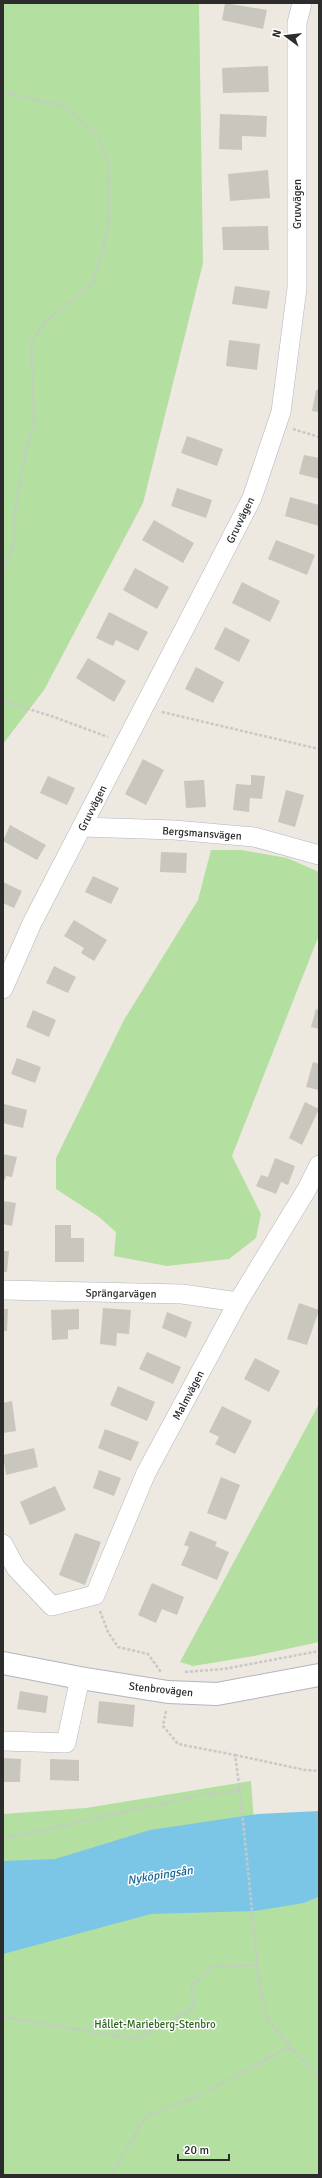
<svg xmlns="http://www.w3.org/2000/svg" width="322" height="2178" viewBox="0 0 322 2178" font-family="Signika,sans-serif">
<rect width="100%" height="100%" fill="#ede8e0"/>
<path fill="#b3dfa1" d="M3,3h196l4,260 -60,240 -99,187 -41,54z
M211,850h30l46,8 32,14v63l-87,221 29,58 -5,24 -27,21 -62,7 -53,-10 2,-24 -17,-15 -43,-28v-31l68,-138 74,-120z
M319,1404v238l-65,14 -61,10 -13,-4z
M251,1781l9,124 44,-2 15,-6v278h-316v-361l83,-6z"/>
<path fill="#7bc6e7" d="M319,1811v86l-15,6 -49,8 -104,3 -148,40v-93l52,-2 95,-29 108,-16z"/>
<path fill="#c9c6be" d="M225,3l42,7 -4,19 -41,-9z
M268,66l1,26 -46,1 -1,-25z
M220,114l47,2 -1,21 -24,-1v14l-23,-1z
M268,170l2,28 -40,3 -2,-27z
M268,226l1,24h-46l-1,-23z
M235,286l35,5 -3,18 -35,-5z
M229,340l31,4 -3,26 -31,-4z
M316,390h3v22l-7,-1z
M187,436l36,13 -6,17 -36,-13z
M304,455l15,3v21l-20,-5z
M177,488l35,12 -6,18 -35,-12z
M290,497l29,8v21l-34,-10z
M154,520l40,23 -11,20 -41,-23z
M276,540l39,15 -8,20 -39,-16z
M135,568l34,19 -12,22 -34,-19z
M242,582l38,19 -10,21 -38,-19z
M109,612l39,20 -10,19 -22,-11 -3,6 -17,-8z
M225,627l25,13 -11,22 -25,-13z
M88,658l38,23 -12,21 -38,-24z
M196,667l28,15 -11,21 -28,-14z
M143,759l21,11 -18,35 -21,-11z
M251,775l14,1 -3,23 -12,-1 -1,14 -16,-2 3,-26 15,1z
M48,776l27,12 -8,17 -27,-12z
M204,780l2,27 -20,1 -2,-27z
M286,790l18,5 -9,32 -17,-5z
M10,825l36,20 -9,15 -34,-19z
M161,852l26,1 -1,20 -26,-1z
M93,876l26,12 -8,16 -26,-12z
M3,882l19,9 -8,17 -11,-5z
M74,920l33,20 -13,21 -13,-8 3,-5 -20,-12z
M54,966l22,11 -8,16 -22,-10z
M316,1009l3,1v19l-8,-2z
M33,1010l23,10 -7,17 -23,-10z
M17,1058l24,9 -6,16 -24,-9z
M313,1062l6,2v26l-13,-3z
M305,1102l14,7 -17,36 -13,-7z
M4,1104l23,6 -4,18 -20,-5z
M3,1154l14,3 -5,20 -6,-1 -3,9z
M275,1158l20,8 -7,19 -7,-3 -5,12 -20,-8 5,-11 7,2z
M3,1201l13,2 -4,23 -9,-2z
M55,1225h16v13h13v24h-29z
M3,1251h6l-2,21h-4z
M299,1303l20,7 -12,35 -20,-6z
M103,1308l28,2 -2,24 -12,-1 -1,13 -16,-2z
M3,1309h5l-1,22h-4z
M79,1309v20l-11,1v9l-16,1 -1,-30z
M167,1312l25,10 -6,16 -24,-10z
M147,1352l34,15 -8,17 -34,-15z
M255,1358l25,13 -11,21 -25,-13z
M118,1386l37,16 -8,19 -37,-16z
M12,1401l4,30 -13,2v-30z
M222,1406l30,15 -17,33 -20,-10 4,-7 -10,-5z
M105,1429l34,13 -8,19 -33,-13z
M34,1448l4,19 -32,8 -3,-20z
M99,1470l22,8 -7,18 -21,-8z
M221,1477l19,8 -14,35 -19,-7z
M55,1486l11,24 -36,15 -10,-23z
M190,1531l27,11 -2,4 14,6 -12,28 -36,-15 8,-18 -5,-2z
M75,1533l26,9 -16,43 -26,-10z
M152,1583l32,14 -7,18 -15,-6 -6,14 -18,-8z
M20,1691l28,5 -2,17 -29,-4z
M99,1701l36,4 -2,22 -36,-4z
M3,1758l18,1 -1,23h-17z
M50,1759l29,1v21l-29,-1z"/>
<g fill="none" stroke-linecap="round" stroke-linejoin="round">
<defs>
<path id="street" d="M82,827l92,3 80,7 65,18
M3,989l29,-66 220,-425 29,-86 16,-124v-265l5,-20
M3,1290l179,4 56,8
M3,1544l13,24 36,38 43,-11 51,-122 92,-171 69,-113 12,-24
M3,1741l63,2 14,-65"/>
<path id="secondary" d="M3,1663l77,15 88,14 49,2 102,-19"/>
</defs>
<use href="#street" stroke="#b3b5bf" stroke-width="20"/>
<use href="#secondary" stroke="#b3b5bf" stroke-width="24"/>
<path stroke="#c8c8c8" stroke-width="2.5" stroke-dasharray="3 2" stroke-linecap="butt" d="M3,92l60,14 35,28 11,32v59l-16,58 -48,39 -14,21 3,80 -6,17 -12,62 -3,47 -10,23
M293,429l26,8
M3,701l51,16 54,20
M162,712l157,37
M100,1611l8,21 10,15 30,7 13,18
M185,1672l39,-3 95,-18
M166,1711l-3,15 15,18 57,11 5,36 20,199 8,29 22,28 29,30
M235,1755l70,15 14,1
M3,1839l202,-45 35,-3
M3,2017l133,22 58,-31 -3,-20 19,-21 47,-2
M111,2175l35,-59 46,-17 98,-52"/>
<use href="#street" stroke="#fff" stroke-width="19"/>
<use href="#secondary" stroke="#fff" stroke-width="22"/>
</g>
<g text-anchor="middle" stroke-width="3" stroke-linejoin="round" paint-order="stroke">
<g font-size="11" fill="#2c2c2c" stroke="#fff">
<text transform="translate(297 204) rotate(-90)" y="4">Gruvvägen</text>
<text transform="translate(240 520) rotate(-64)" y="4">Gruvvägen</text>
<text transform="translate(92 808) rotate(-63)" y="4">Gruvvägen</text>
<text transform="translate(202 833) rotate(4)" y="4">Bergsmansvägen</text>
<text transform="translate(121 1293) rotate(1)" y="4">Sprängarvägen</text>
<text transform="translate(188 1395) rotate(-62)" y="4">Malmvägen</text>
<text transform="translate(161 1689) rotate(6)" y="4">Stenbrovägen</text>
</g>
<g font-size="11" fill="#2c6520" stroke="#fff">
<text x="155" y="2028">Hållet-Marieberg-Stenbro</text>
</g>
<g font-size="12" font-style="italic" fill="#176595" stroke="#fff">
<text transform="translate(160 1875) rotate(-9)" y="4">Nyköpingsån</text>
</g>
</g>
<rect width="322" height="2178" fill="none" stroke="#2c2c2c" stroke-width="8"/>
<g transform="translate(286 36) rotate(285)" stroke="#ffffff" stroke-width="3" paint-order="stroke">
<path d="M0-3L7 15L0 10L-7 15Z" fill="#2c2c2c"/>
<text y="-6" font-size="11" font-weight="bold" text-anchor="middle" fill="#2c2c2c">N</text>
</g>
<path d="M178 2154v6h51v-6" fill="none" stroke="#2c2c2c" stroke-width="2"/>
<text x="184" y="2154" font-size="12" fill="#2c2c2c" stroke="#ffffff" stroke-width="3" paint-order="stroke">20 m</text>
</svg>
